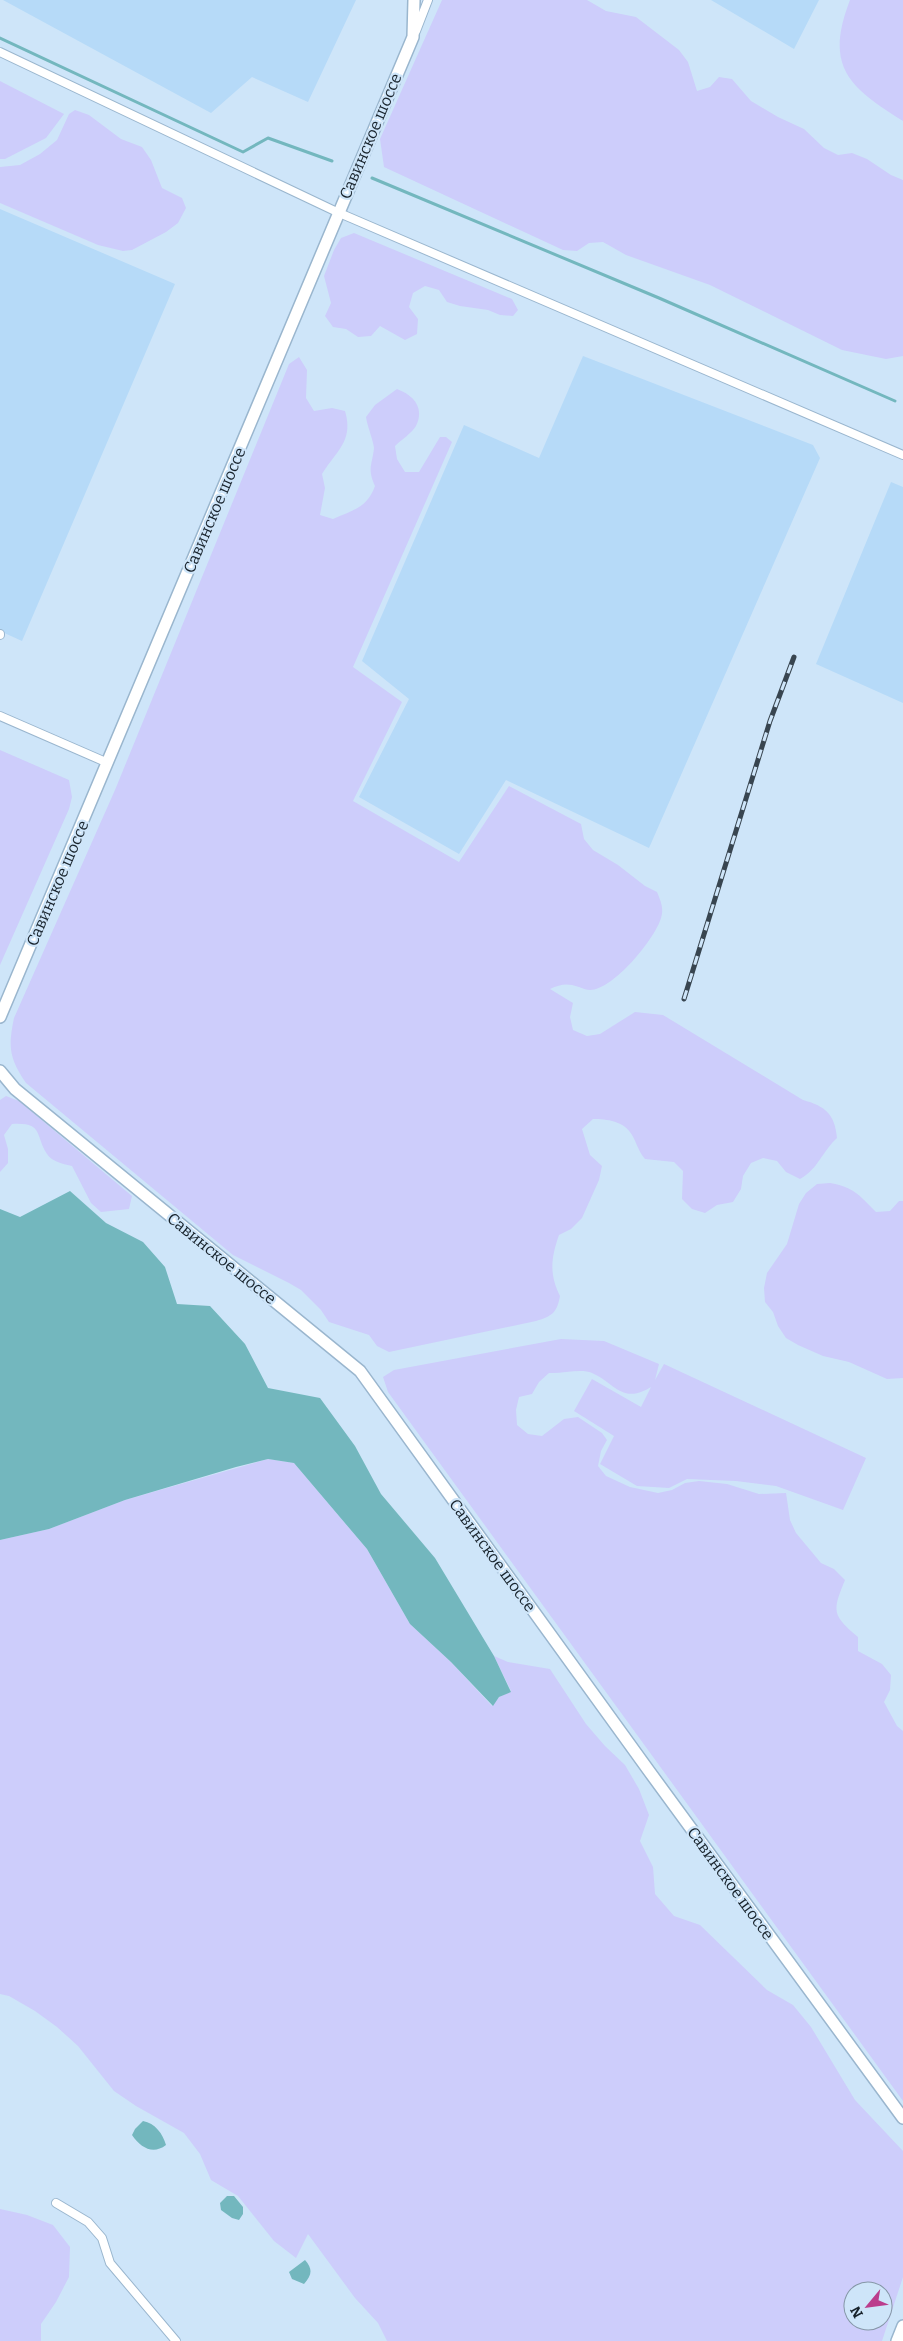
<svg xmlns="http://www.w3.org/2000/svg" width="903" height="2341" viewBox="0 0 903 2341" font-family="Bitter,serif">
<rect width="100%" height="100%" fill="#cee5f9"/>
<path fill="#b6daf8" d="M3,0h353l-48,102 -56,-25 -41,36z
M711,0h108l-25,49z
M0,209l175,75 -153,357 -22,-10z
M583,356l230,89 7,13 -171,390 -143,-68 -47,74 -100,-57 50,-98 -47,-38 102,-236 75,33z
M891,482l12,5v216l-87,-39z"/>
<path fill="#cdcdfb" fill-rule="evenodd" d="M442,0h145l19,11 30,6 43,33 9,12 9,29 13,-4 9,-10 13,2 19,22 27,16 26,12 20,19 14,7 14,-2 15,6 24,16 12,5v176l-17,3 -44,-9 -132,-65 -84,-30 -23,-13 -14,1 -12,8 -14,-1 -179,-83 -4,-28z
M850,0h53v121c-54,-34 -79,-54 -53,-121z
M0,81l64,33 -18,24 -41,21h-5z
M75,110l14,5 32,24 21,8 9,13 11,28 20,10 4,10 -8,15 -12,9 -34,18 -9,1 -25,-6 -98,-42v-36l20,-2 20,-11 17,-14 12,-26z
M354,233l158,66 6,11 -5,6 -13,-1 -12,-5 -28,-4 -13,-4 -8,-12 -14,-4 -12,7 -4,14 9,12 -1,15 -12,6 -25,-14 -9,10 -13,1 -12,-8 -13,-2 -8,-11 6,-13 -7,-27 10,-26 7,-12z
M299,357l8,13 -1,28 8,13 18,-3 13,3c9,30 -9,40 -23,63l3,14 -5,27 13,4c20,-9 34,-11 42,-33 -8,-18 -3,-20 -1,-38 0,-5 -7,-23 -8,-31l9,-12 22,-16c16,6 28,18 19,37 -4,7 -15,14 -21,20l2,13 8,13h14l21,-35h6l6,5 -99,225 49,35 -49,99 106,61 50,-76 72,38 3,15 9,11 25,15 27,21 12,6c4,10 7,16 4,26 -6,21 -48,72 -71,72 -3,0 -8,-2 -11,-3 -12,-4 -18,-3 -29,2l23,14 -3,14 3,13 14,6 13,-2 35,-22 28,3 140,85c22,6 32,14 34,38 -16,15 -18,30 -37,41l-14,-7 -9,-11 -14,-3 -12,5 -8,13 -2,13 -8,13 -16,3 -12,8 -13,-4 -10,-10 1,-28 -9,-9 -29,-3c-8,-10 -8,-16 -13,-24 -8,-14 -25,-16 -39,-16l-11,10 8,26 12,11 -3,14 -17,38 -11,11 -12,6c-8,23 -10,39 1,61 -3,16 -7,20 -24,25l-147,31 -12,-6 -8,-11 -40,-13 -8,-12 -20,-20 -12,-7 -56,-28 -207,-172c-17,-25 -18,-36 -12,-65l101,-228 174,-426z
M0,750l69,30 3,17 -3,12 -69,156z
M6,1096l13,5 113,95 -3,13 -28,3 -10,-9 -19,-37c-8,-2 -20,-4 -25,-12 -12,-18 -3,-32 -35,-30l-8,11 4,14v14l-8,9v-72z
M830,1183c24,4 30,13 46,29l14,-1 9,-10h4v177l-16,1 -38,-17 -26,-6 -25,-11 -12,-7 -8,-12 -5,-14 -8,-10 -1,-14 3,-15 20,-29 12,-40 7,-11 11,-9z
M561,1339l43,2 55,23 -4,16 9,-16 202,94 -23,52 -67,-24 -40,-5 -49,-2 -18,9 -32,-2 -37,-22 14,-28 -40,-25 18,-32 49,28 10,-20c-29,18 -36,-4 -59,-14 -11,-5 -30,1 -43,0l-10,9 -7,12 -13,3 -3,13 1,15 11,9 14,2 22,-17 14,-2 24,16 5,7 -6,11 -3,15 8,10 24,11 28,6 14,-3 13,-7 14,-2 28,3 32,10 27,-1 4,27 6,13 25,30 13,6 11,11c-13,32 -13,35 13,57v14l24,13 9,11 -1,15 -6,12 13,24 6,5v370l-515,-709 -5,-15 11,-7z
M268,1459l26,4 73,86 43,75 41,38 41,44 7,-9 12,-6 -17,-35 14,6 42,7 36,55 19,22 20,19 14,24 10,26 -9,26 13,26 2,27 19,22 26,9 67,65 26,15 18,22 44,73 48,51v126l-21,64h-495l-9,-18 -23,-25 -47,-64 -12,24 -22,-17 -36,-45 -27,-16 -11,-26 -16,-21 -48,-27 -22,-15 -36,-45 -21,-19 -22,-16 -26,-15 -9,-2v-454l49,-11 76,-29zM853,2291h30v30h-30z
M0,2209l27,6 26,10 17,22 -1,30 -13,25 -15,22v17h-41z"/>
<path fill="#73b7be" d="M70,1191l36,32 37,19 22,25 12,37 33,2 35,38 23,44 52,10 35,48 26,48 54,64 59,98 17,36 -12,5 -6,9 -42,-44 -41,-38 -43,-75 -73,-86 -26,-4 -32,8 -111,33 -76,29 -49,11v-331l20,8z
M143,2121c12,2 20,13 23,24 -13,10 -25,3 -34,-10l3,-6z
M227,2196h7l9,11v7l-4,6 -7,-2 -11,-8 -1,-7z
M305,2260c8,9 7,15 -1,24l-12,-5 -3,-7z"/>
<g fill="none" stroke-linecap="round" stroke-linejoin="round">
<path stroke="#73b7be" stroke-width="3" d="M0,38l243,114 25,-14 64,23
M372,178l287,120 236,103"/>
<defs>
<path id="street" d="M416,31l12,-31
M0,52l337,160 566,243
M0,635v-1
M0,716l108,47
M56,2203l32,19 14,16 8,25 66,78"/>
<path id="secondary" d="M0,1017l413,-980 1,-37
M0,1071l15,18 345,282 289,400 254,347
M897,2341l6,-15"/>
</defs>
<use href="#street" stroke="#9ab6ce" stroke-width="10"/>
<use href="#secondary" stroke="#9ab6ce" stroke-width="14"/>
<use href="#street" stroke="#fff" stroke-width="8"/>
<use href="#secondary" stroke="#fff" stroke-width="11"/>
<defs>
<path id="rail" d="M684,999l86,-278 24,-64"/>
</defs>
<use href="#rail" stroke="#384550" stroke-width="5"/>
<use href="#rail" stroke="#cee5f9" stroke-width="3" stroke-dasharray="9" stroke-linecap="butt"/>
</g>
<g text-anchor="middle" stroke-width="4.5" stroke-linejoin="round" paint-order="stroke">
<g font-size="16" fill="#17222b" stroke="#cee5f9">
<text transform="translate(370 136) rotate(-67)" y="6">Савинское шоссе</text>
<text transform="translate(214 510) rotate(-67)" y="6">Савинское шоссе</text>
<text transform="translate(57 883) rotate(-67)" y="6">Савинское шоссе</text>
<text transform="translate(222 1258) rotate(39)" y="6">Савинское шоссе</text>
<text transform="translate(493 1555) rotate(54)" y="6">Савинское шоссе</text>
<text transform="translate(731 1883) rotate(54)" y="6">Савинское шоссе</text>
</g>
</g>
<g transform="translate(868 2306) rotate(241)"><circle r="24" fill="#cee5f9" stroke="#8597a7"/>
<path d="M0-4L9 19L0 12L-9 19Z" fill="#bb3d8c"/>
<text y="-8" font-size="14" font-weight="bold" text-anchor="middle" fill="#17222b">N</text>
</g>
</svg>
